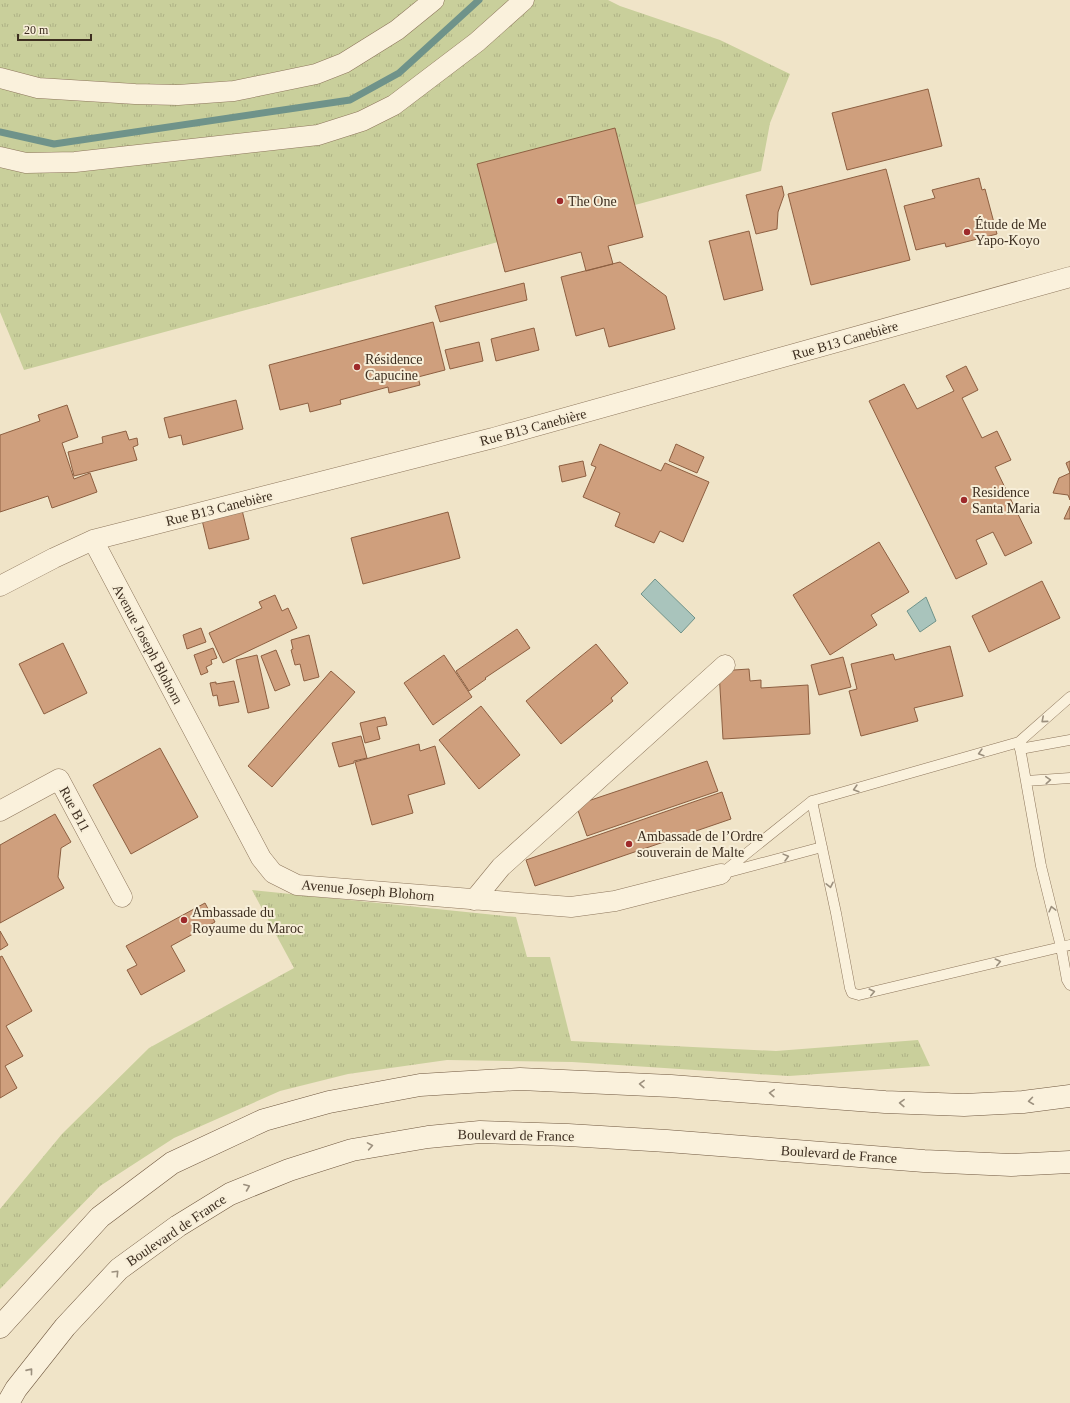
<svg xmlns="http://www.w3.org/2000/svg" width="1070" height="1403" viewBox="0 0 1070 1403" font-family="'Times New Roman',serif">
<defs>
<pattern id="grass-tufts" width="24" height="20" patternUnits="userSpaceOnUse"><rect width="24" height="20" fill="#c9cf9b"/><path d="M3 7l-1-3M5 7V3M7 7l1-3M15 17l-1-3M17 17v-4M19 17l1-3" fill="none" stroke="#aeb285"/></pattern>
</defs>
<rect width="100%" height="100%" fill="#f0e4c8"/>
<path fill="url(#grass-tufts)" d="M0,0h608l12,6 100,34 70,34 -20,49 -9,48 -737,199 -24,-58z
M252,890l264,27 11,40h23l21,84 205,10 142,-11 12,26 -141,10 -217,-14 -125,-2 -99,14 -68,17 -106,47 -74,48 -100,103v-80l62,-75 87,-86 145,-80z"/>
<path fill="#a9c4bc" stroke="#6f938a" d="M655,579l40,39 -14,15 -40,-39z
M926,597l10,24 -16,11 -13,-21z"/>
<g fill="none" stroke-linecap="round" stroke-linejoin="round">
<path stroke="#6f938a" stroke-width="7" d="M0,132l54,12 296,-44 49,-27 80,-73"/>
</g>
<path fill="#cf9f7d" stroke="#8d5f41" d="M928,89l14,57 -95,24 -15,-57z
M615,128l28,109 -35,9 5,18 -27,7 -5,-19 -76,20 -28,-108z
M886,169l24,91 -99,25 -23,-91z
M979,178l3,12 3,-1 12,45 -51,13 -1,-4 -29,7 -12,-44 31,-8 -3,-8z
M782,186l2,9 -6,17 -1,17 -21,5 -10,-39z
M749,231l14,59 -39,10 -15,-59z
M620,262l46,34 9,33 -66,18 -5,-19 -28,8 -15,-59z
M524,283l3,17 -87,22 -5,-16z
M433,322l12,48 -27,7 2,8 -31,8 -1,-6 -48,13 1,4 -31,8 -2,-9 -28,7 -11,-45z
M534,328l5,22 -43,11 -5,-22z
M479,342l4,19 -33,8 -5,-19z
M966,366l12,24 -16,8 20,40 15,-7 14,29 -16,7 37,76 -27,13 -12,-24 -17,8 11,24 -31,15 -87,-178 35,-17 13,25 37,-18 -8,-15z
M236,400l7,29 -60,16 -2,-10 -12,3 -5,-20z
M67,405l11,32 -16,6 12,36 16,-6 7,19 -45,16 -4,-12 -48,16v-77l40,-14 -2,-6z
M126,431l3,9 8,-2 1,7 -5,2 4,13 -63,16 -6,-24 35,-9 -1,-6z
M600,444l61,27 4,-8 44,19 -26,60 -23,-11 -6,12 -39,-17 5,-13 -37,-16 13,-30 -5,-2z
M676,444l28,13 -7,16 -28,-12z
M583,461l3,15 -24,6 -3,-16z
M1070,461v39l-2,-5 -15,-2 6,-15 11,-5 -4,-10z
M1070,506v13h-6z
M242,510l7,29 -40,10 -7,-29z
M448,512l12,46 -97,26 -12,-46z
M879,542l30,50 -38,23 6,10 -47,30 -37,-60z
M1042,581l18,37 -71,34 -17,-36z
M275,595l7,16 6,-3 9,20 -74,35 -14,-30 53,-25 -3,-6z
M201,628l5,14 -19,7 -4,-14z
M517,629l13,19 -45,30 1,1 -17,12 -13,-20z
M309,635l10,42 -15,4 -4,-17 -5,1 -4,-15 2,-1 -2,-9z
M63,643l24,50 -43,21 -25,-50z
M596,644l32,39 -17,15 2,3 -52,43 -35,-43z
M950,646l13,50 -49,12 4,13 -57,15 -12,-45 8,-2 -6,-25 42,-10 2,6z
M213,648l4,10 -6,2 1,4 -6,3 2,5 -7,3 -7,-20z
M276,650l14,35 -15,6 -14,-35z
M257,655l12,53 -21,5 -12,-53z
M444,655l28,42 -39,28 -29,-42z
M843,657l8,30 -32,8 -8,-30z
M749,669l1,12 11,-1v8l47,-3 2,49 -87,5 -4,-68z
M331,671l24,21 -83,95 -24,-21z
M234,681l5,21 -20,4 -2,-11 -4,1 -3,-13 6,-1v2z
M481,706l39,49 -41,34 -40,-49z
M385,717l2,8 -10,2 3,12 -15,4 -5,-20z
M361,736l6,22 -13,3v2l-15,4 -7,-24z
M419,744l1,7 15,-5 10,38 -37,11 5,18 -41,12 -17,-63z
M160,748l38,69 -67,37 -38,-69z
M707,761l11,30 -131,45 -11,-31z
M722,792l9,27 -196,67 -9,-26z
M55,814l16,28 -10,6 -3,29 6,11 -64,35v-78z
M205,903l10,19 -44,24 14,25 -44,24 -14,-25 10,-5 -11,-19z
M0,931l8,14 -8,5z
M2,956l30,55 -26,15 17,30 -18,10 12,22 -17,10v-141z"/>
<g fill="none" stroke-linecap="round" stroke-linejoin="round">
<defs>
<path id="service" d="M1019,742l22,124 20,81 9,-2
M1020,749l50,-9
M1026,781l44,-3
M812,801l24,112 14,75 2,5 7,2 202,-48 6,33 3,5
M725,873l97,-26
M721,874l91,-73 207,-59 51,-45"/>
<path id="minor" d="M0,78l38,10 97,6 43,1 56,-4 82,-17 28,-11 53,-33 37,-30
M0,157l26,6 49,-1 243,-27 44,-14 32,-16 83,-63 47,-42
M93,540l168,318 12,15 24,12 274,22 44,-6 106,-27
M0,586l54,-28 39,-18 400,-102 577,-161
M0,811l59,-32 63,118
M474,900l27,-33 224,-202"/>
<path id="secondary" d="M0,1327l100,-110 72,-54 92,-43 65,-18 91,-17 100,-6 151,7 214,16 79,3 59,-3 47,-6
M8,1403l8,-14 49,-62 54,-58 59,-43 52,-32 59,-24 63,-20 76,-13 52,-5 88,3 99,6 257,20 87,4 59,-3"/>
</defs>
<use href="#service" stroke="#8d765c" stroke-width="11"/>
<use href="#minor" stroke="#8d765c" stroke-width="21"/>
<use href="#secondary" stroke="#6f573f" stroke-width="23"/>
<use href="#service" stroke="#faf1dc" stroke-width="10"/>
<use href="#minor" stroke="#faf1dc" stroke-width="20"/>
<use href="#secondary" stroke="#faf1dc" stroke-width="22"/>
</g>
<defs><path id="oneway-chevron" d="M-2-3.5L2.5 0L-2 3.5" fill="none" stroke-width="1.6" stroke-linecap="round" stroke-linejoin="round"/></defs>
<g stroke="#9c907e">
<use href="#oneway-chevron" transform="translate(1044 720) rotate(139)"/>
<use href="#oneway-chevron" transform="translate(981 753) rotate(164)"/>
<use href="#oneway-chevron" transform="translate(1048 780) rotate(-4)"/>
<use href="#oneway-chevron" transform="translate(856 789) rotate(164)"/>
<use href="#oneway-chevron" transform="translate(786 857) rotate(-15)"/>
<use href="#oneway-chevron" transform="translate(830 885) rotate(78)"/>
<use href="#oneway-chevron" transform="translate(1052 909) rotate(-104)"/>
<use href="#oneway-chevron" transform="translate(998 962) rotate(-13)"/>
<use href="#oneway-chevron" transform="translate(872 992) rotate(-13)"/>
<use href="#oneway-chevron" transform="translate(642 1084) rotate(-178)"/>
<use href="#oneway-chevron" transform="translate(772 1093) rotate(-176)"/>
<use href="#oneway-chevron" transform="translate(1031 1101) rotate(172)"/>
<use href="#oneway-chevron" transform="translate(902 1103) rotate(-178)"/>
<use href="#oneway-chevron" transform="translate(370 1146) rotate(-10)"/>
<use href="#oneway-chevron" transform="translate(247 1187) rotate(-22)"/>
<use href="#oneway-chevron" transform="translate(116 1273) rotate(-46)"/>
<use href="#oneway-chevron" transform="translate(30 1371) rotate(-51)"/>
</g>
<g fill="#9e2a2b" stroke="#f7eed8" stroke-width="1.5">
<circle cx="560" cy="201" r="4"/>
<circle cx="967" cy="232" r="4"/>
<circle cx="357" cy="367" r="4"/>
<circle cx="964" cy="500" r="4"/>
<circle cx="629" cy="844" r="4"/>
<circle cx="184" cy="920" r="4"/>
</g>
<g text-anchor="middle" stroke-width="4" stroke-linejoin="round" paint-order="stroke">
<g font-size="14" fill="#3d2e20" stroke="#f7eed8" text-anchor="start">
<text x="568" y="206">The One</text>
<text x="975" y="229">Étude de Me<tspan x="975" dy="16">Yapo-Koyo</tspan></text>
<text x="365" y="364">Résidence<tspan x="365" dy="16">Capucine</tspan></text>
<text x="972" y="497">Residence<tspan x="972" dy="16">Santa Maria</tspan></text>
<text x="637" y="841">Ambassade de l’Ordre<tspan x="637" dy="16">souverain de Malte</tspan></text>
<text x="192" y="917">Ambassade du<tspan x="192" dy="16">Royaume du Maroc</tspan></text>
</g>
<g font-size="14" fill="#3d2e20" stroke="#f7eed8">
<text transform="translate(845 340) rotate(-16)" y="5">Rue B13 Canebière</text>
<text transform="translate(533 427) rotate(-15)" y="5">Rue B13 Canebière</text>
<text transform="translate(219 508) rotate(-14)" y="5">Rue B13 Canebière</text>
<text transform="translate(148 644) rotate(62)" y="5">Avenue Joseph Blohorn</text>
<text transform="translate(75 809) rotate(62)" y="5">Rue B11</text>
<text transform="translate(368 890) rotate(5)" y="5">Avenue Joseph Blohorn</text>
<text transform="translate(516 1135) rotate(1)" y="5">Boulevard de France</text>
<text transform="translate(839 1154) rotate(4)" y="5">Boulevard de France</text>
<text transform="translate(176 1230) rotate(-34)" y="5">Boulevard de France</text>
</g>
</g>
<path d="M18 34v6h73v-6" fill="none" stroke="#3d2e20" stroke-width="2"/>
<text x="24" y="34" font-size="12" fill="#3d2e20" stroke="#f7eed8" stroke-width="3" paint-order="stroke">20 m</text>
</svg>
